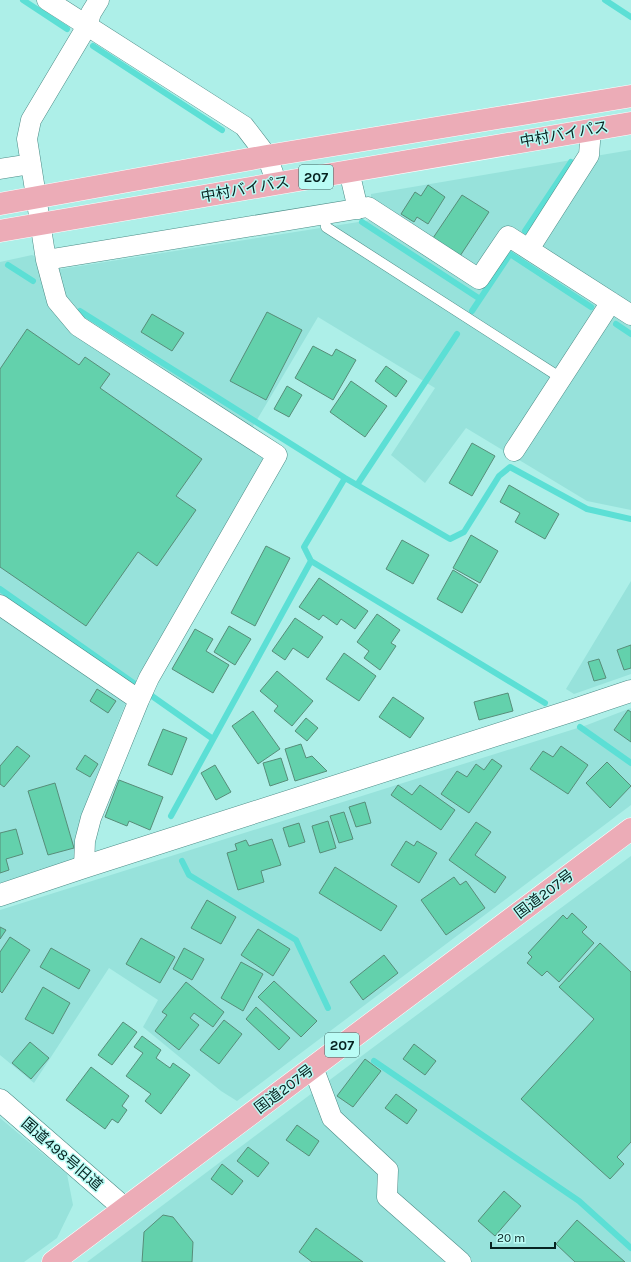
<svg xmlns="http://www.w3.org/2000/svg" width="631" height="1262" viewBox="0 0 631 1262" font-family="Karla,'Noto Sans JP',sans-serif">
<rect width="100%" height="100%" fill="#adefe8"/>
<path fill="#97e2db" d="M631,150v360l-44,-9 -121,-73 -41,55 -34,-28 44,-67 -117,-71 -66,111 23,15 -143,244 -50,127 -6,47 -76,22v-621l32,-7 29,14 310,-49v-26z
M631,581v93l-57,20 -8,-5z
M631,708v97l-394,296 -16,-10 -78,-64 15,-27 -49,-32 -75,115 -34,-28v-145l587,-185z
M631,856v406h-544l284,-213z
M0,1118l67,56 6,31 -16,33 -33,24h-24z"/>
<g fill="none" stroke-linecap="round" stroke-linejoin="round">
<path stroke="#5cdfd5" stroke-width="6" d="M23,0l44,29
M605,0l26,17
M93,46l129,84
M362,222l118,77
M525,231l46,-69
M8,265l25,16
M80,311l265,167 105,61 14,-7 35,-56 11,-9 77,42 44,10
M472,311l38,-57 81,53
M616,324l15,10
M345,478l-41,69 7,14 234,142
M357,485l100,-151
M0,589l213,150
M580,727l51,36
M171,816l140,-255
M182,861l7,14 107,65 32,68
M374,1061l205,140 52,47"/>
</g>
<path fill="#63d1ac" stroke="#578d79" d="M428,185l17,12 -17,27 -11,-7 -3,5 -13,-8 14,-22 6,4z
M462,195l27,17 -29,44 -27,-18z
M267,312l35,18 -36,70 -36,-19z
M152,314l32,19 -12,18 -31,-19z
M27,329l52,36 6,-8 25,17 -10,14 102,71 -26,37 20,14 -39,56 -19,-14 -52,74 -86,-59v-198z
M313,346l19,10 4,-7 20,11 -23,40 -38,-22z
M386,366l21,15 -11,16 -21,-16z
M351,381l36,25 -22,31 -35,-25z
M287,386l15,9 -13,22 -15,-8z
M472,443l23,13 -23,40 -23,-13z
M509,485l50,29 -14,25 -30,-17 5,-9 -20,-11z
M471,535l27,16 -18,32 -27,-15z
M402,540l27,15 -16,29 -27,-15z
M266,546l24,12 -35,68 -24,-13z
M453,570l25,15 -16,28 -25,-14z
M319,578l49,33 -13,18 -14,-10 -4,6 -14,-10 -4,5 -20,-13z
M377,614l23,16 -9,13 5,3 -16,24 -16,-12 5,-7 -12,-9z
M295,618l28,19 -15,21 -15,-10 -8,12 -13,-9z
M229,626l22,13 -16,26 -21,-13z
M195,629l18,10 -7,12 23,14 -16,28 -41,-24z
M631,645v23l-7,2 -7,-20z
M344,653l32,23 -17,25 -33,-22z
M599,659l7,19 -12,3 -6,-19z
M277,671l36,30 -21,25 -18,-15 4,-5 -18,-15z
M97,689l19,12 -8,12 -18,-12z
M508,693l5,18 -34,9 -5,-18z
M393,697l31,21 -14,20 -31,-21z
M628,710l3,2v30l-17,-12z
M253,711l27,38 -22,15 -26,-38z
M306,718l12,10 -11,13 -12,-10z
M163,729l24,9 -15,37 -24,-10z
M301,744l5,14 6,-2 15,15 -32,10 -10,-32z
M17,746l13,10 -26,31 -4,-3v-18z
M561,746l27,19 -20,29 -38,-25 13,-18 10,6z
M85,755l13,9 -8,13 -14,-8z
M281,758l7,22 -18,6 -7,-23z
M492,759l10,7 -33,47 -28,-19 16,-23 10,6 9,-13 8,6z
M607,762l24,24 -21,22 -24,-25z
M215,765l16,27 -15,8 -15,-27z
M119,780l44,17 -13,33 -21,-9 -2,5 -22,-9z
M55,783l19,65 -26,7 -20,-64z
M398,785l14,10 8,-10 35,25 -14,20 -50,-35z
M365,802l6,21 -15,4 -7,-20z
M344,812l9,27 -14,4 -9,-27z
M328,821l8,27 -16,5 -8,-27z
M476,822l15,10 -16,23 31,22 -11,16 -46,-33z
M299,823l6,19 -16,5 -6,-19z
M16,829l7,25 -17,5 3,11 -9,3v-40z
M272,839l9,26 -20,6 3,11 -26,8 -11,-37 10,-3 -2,-6 11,-4 3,6z
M406,841l8,5 3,-5 20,12 -18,30 -28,-18z
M335,867l62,39 -16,25 -62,-38z
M454,877l6,8 6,-4 19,27 -39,27 -25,-35z
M207,900l29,17 -15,27 -30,-16z
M572,913l15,14 -5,5 12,11 -35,39 -12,-11 -5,5 -15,-13 5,-6 -4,-4 35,-38 4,4z
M0,927l6,3 -6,9z
M258,929l32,20 -17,27 -32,-21z
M10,937l20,13 -28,43 -2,-2v-39z
M141,938l34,19 -15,26 -34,-19z
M600,943l31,29v170l-14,15 7,7 -14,15 -89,-80 73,-80 -35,-32z
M51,948l39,22 -11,19 -39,-22z
M184,948l20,11 -12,21 -19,-11z
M384,955l14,18 -35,27 -13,-18z
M241,962l22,12 -20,37 -22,-13z
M274,981l43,40 -16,16 -43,-40z
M186,982l38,30 -11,15 -19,-14 -4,5 9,7 -20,25 -24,-19 12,-16 -5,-3z
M43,987l27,16 -17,31 -28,-15z
M256,1007l34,31 -11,12 -33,-31z
M224,1020l18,14 -23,30 -19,-14z
M123,1022l14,10 -25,33 -14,-10z
M142,1036l19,14 -5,8 14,10 3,-5 17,12 -29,39 -16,-13 6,-7 -25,-18 17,-23 -9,-6z
M30,1042l19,16 -18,21 -19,-16z
M414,1044l22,17 -11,14 -22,-16z
M365,1059l16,12 -28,36 -16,-11z
M91,1067l38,29 -7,10 5,4 -9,13 -6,-4 -7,10 -39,-29z
M396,1094l21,16 -10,14 -22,-16z
M297,1125l22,16 -10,15 -23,-16z
M248,1147l21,16 -11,14 -21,-16z
M222,1164l21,17 -11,14 -21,-16z
M504,1191l17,15 -26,30 -17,-15z
M163,1215l10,2 20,25 -1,20h-50l2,-30z
M577,1220l48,42h-50l-19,-18z
M316,1228l47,34h-51l-13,-10z"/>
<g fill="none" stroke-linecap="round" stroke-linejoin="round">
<defs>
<path id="service" d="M324,214l2,13 235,151"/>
<path id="minor" d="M47,0l197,126 23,30 10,28
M0,169l31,-5
M349,171l9,38
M529,249l60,-94 2,-26
M46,260l322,-53 111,72 29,-43 123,79
M514,451l97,-149
M0,605l139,95
M84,867l1,-26 6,-23 48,-118 10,-22 128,-223 -199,-129 -21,-25 -11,-41 -19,-121 4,-19 56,-94 4,-13 8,-13
M313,1067l19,51 56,52 -1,27 74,65"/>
<path id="tertiary" d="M0,895l84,-28 493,-158 54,-18
M0,1100l124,108"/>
<path id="trunk" d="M0,204l267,-48 364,-60
M0,231l631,-108
M53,1262l578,-433"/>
</defs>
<use href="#service" stroke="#4d8c87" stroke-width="11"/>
<use href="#minor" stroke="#4d8c87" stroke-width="21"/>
<use href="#tertiary" stroke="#4d8c87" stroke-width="23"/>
<use href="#trunk" stroke="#fff" stroke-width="23"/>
<use href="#service" stroke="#fff" stroke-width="10"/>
<use href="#minor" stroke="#fff" stroke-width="20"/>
<use href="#tertiary" stroke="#fff" stroke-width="22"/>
<use href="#trunk" stroke="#ecacb7" stroke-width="22"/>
</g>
<g text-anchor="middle" stroke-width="3" stroke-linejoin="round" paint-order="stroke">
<g fill="#bafcf5" stroke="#3d6461" stroke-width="1">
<rect x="299" y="165" width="34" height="24" rx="3"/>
<rect x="325" y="1033" width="34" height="24" rx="3"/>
</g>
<g font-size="14" font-weight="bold" fill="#072321">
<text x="316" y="182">207</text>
<text x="342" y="1050">207</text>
</g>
<g font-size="15" fill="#072321" stroke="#bafcf5">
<text transform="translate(564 134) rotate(-10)" y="5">中村バイパス</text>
<text transform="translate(245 189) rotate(-10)" y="5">中村バイパス</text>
<text transform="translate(544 894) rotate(-37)" y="5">国道207号</text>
<text transform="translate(284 1089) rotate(-37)" y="5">国道207号</text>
<text transform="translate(62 1154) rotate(41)" y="5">国道498号旧道</text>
</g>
</g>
<path d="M491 1242v6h64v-6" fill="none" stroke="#072321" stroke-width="2"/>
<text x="497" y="1242" font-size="12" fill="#072321" stroke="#bafcf5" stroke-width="3" paint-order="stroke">20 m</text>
</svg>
